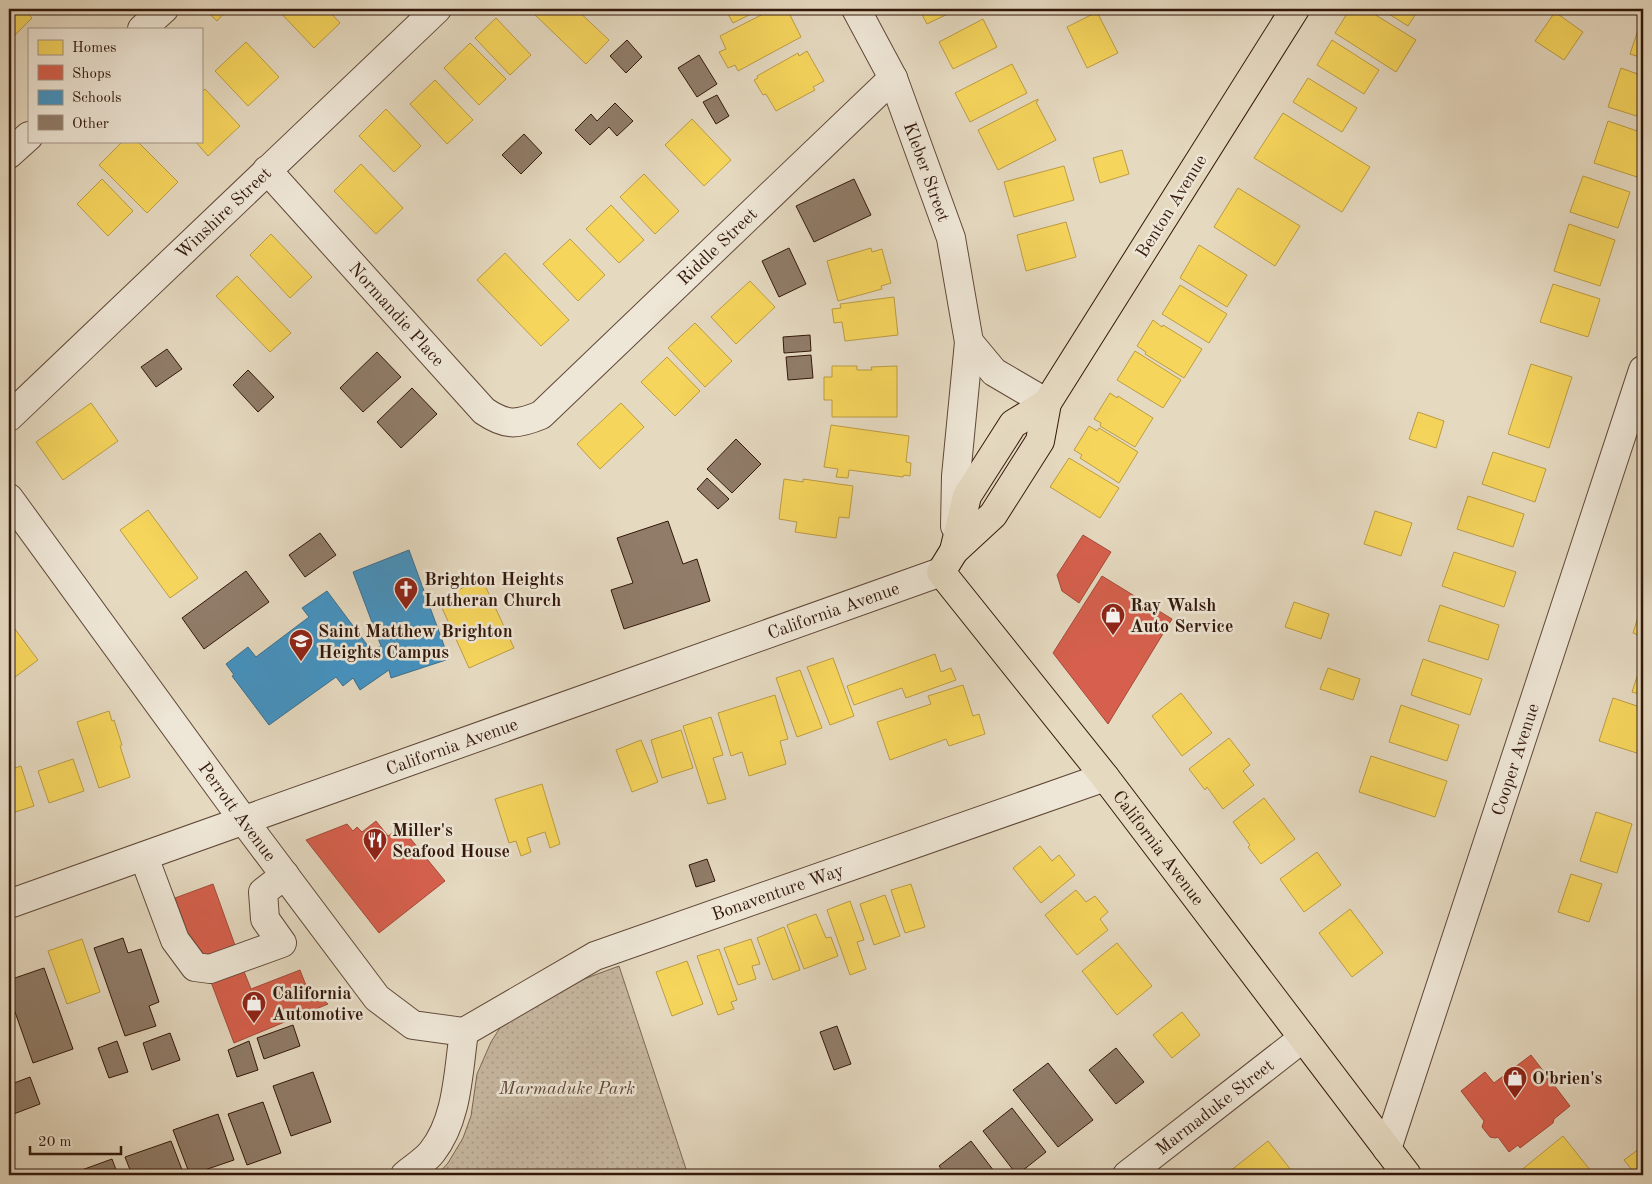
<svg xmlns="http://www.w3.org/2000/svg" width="1652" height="1184" viewBox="0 0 1652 1184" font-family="'Old Standard TT',serif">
<defs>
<pattern id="park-dots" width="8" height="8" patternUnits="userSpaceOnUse" patternTransform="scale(1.25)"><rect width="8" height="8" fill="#c7b8a1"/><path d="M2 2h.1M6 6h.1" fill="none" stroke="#ab9d89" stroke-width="1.8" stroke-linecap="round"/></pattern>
</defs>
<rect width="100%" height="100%" fill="#e5d9c0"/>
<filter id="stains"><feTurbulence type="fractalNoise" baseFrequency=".004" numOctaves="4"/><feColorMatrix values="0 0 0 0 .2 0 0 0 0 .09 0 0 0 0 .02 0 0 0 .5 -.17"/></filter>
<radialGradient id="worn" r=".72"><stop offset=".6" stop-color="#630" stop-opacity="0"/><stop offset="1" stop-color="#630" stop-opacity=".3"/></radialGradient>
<path fill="url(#park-dots)" stroke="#7d6856" d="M619,966l69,209h-251l11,-12 15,-25 8,-22 6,-42 14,-32 14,-22 36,-25z"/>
<path fill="#f6d55c" stroke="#bc9c44" d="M9,9h14l9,9 -23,23z
M204,9h24l-11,12z
M277,9h50l13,14 -26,25z
M529,9h47l33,31 -23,24z
M725,9h36l-28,14z
M773,9h14l14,28 -63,34 -3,-6 -7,3 -9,-16 7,-3 -6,-13z
M919,9h39l-31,15z
M1350,9h16l50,31 -20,32 -61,-39z
M1381,9h38l-11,17z
M1097,12l21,41 -31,15 -20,-41z
M1555,12l28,20 -19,28 -29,-19z
M1643,15v43l-13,-4z
M496,18l35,37 -21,20 -35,-37z
M983,19l14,28 -44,22 -14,-27z
M1332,40l47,30 -15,24 -47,-29z
M246,42l33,35 -31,29 -33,-35z
M470,43l36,36 -27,26 -35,-37z
M807,51l17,30 -11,6 2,3 -39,21 -10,-17 -3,1 -9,-15 4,-2 -1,-2 41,-23 1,3z
M1012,64l15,29 -57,29 -15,-29z
M1621,68l22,8v42l-35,-11z
M1308,78l49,30 -15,24 -49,-30z
M435,80l38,40 -26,24 -37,-40z
M205,89l35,37 -32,30 -13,-15h6v-48z
M1038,99v2l-2,1 20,38 -58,30 -20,-40z
M386,109l35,37 -27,26 -35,-36z
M1283,113l87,54 -28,45 -88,-54z
M692,119l39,41 -27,26 -39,-41z
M1608,121l35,12v25l-6,19 -43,-14z
M123,141h14l41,41 -31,31 -48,-48z
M1122,150l7,24 -29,9 -7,-25z
M361,164l42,44 -27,26 -42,-43z
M1064,166l10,34 -60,17 -10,-35z
M644,174l35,37 -24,23 -35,-37z
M1583,176l47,16 -12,36 -48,-16z
M102,179l31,32 -25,25 -31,-32z
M1238,188l62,38 -25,40 -61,-39z
M611,205l33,35 -25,23 -33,-34z
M1066,222l10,35 -50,14 -9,-36z
M1569,224l46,16 -15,46 -46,-15z
M271,234l41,43 -22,21 -40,-43z
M570,239l35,36 -27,26 -35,-37z
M1199,245l48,30 -20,32 -47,-29z
M871,248l1,4 10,-3 9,34 -10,3 1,3 -44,12 -11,-40z
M505,253l64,67 -28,26 -64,-66z
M237,276l54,57 -21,19 -54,-56z
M750,281l25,26 -39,37 -25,-27z
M1553,284l47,15 -12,38 -48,-15z
M1180,285l47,29 -18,29 -47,-29z
M894,297l4,38 -53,6 -3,-19 -8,1 -2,-14 9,-1 -1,-4z
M1153,320l9,7 1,-2 39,24 -18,29 -39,-24 1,-2 -9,-6z
M695,323l37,38 -27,26 -37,-39z
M1135,351l46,29 -18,28 -46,-28z
M667,357l33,34 -25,25 -34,-34z
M1531,364l41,13 -23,71 -41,-14z
M832,366h25v4h15l-1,-3 26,-1v51h-65v-17h-8v-23h8z
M1110,393l7,5 1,-2 35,22 -18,29 -35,-21 1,-3 -7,-4z
M91,403l27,38 -55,39 -27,-38z
M621,403l23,24 -44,42 -23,-25z
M1418,412l26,9 -8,27 -27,-9z
M831,425l78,11 -3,26 5,1 -1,13 -6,-1 -1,2 -54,-7 -1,8 -12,-1 2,-8 -14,-2z
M1089,426l8,5 2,-3 39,24 -19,31 -39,-25 2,-3 -8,-5z
M1493,452l53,17 -11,33 -53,-18z
M1069,458l50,30 -19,30 -50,-31z
M784,479l19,3v-3l50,7 -4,32 -10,-1 -3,21 -41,-6 2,-10 -18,-3z
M1468,496l56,18 -11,33 -56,-18z
M148,510l50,68 -28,20 -50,-68z
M1375,511l37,12 -11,33 -37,-12z
M1454,552l62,20 -12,35 -62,-21z
M482,579l32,69 -45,20 -31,-69z
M1643,601v36l-10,-4z
M1294,602l35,12 -8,25 -36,-12z
M1440,605l59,20 -11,35 -60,-19z
M9,621l29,39 -23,17 -6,-9z
M935,654l6,18 10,-4 5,12 -50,18 -4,-10 -48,17 -7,-19z
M833,658l21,58 -24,9 -23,-58z
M1643,658v37l-11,-3z
M1423,659l59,20 -12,36 -59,-20z
M1328,668l32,11 -7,21 -33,-11z
M800,670l22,58 -25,9 -21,-59z
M963,685l10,31 6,-2 6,20 -36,12 -3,-7 -56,21 -13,-38 54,-18 -3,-8z
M1181,693l31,40 -30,23 -30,-40z
M775,695l13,44 -8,2 6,23 -37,12 -7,-24 -11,4 -13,-43z
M1613,698l30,10v47l-44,-14z
M1401,705l58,20 -12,36 -58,-19z
M109,711l3,10 2,-1 8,25 -2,1 10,31 -31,11 -22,-66z
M711,717l12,38 -10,3 13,41 -18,5 -25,-78z
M681,730l12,38 -31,10 -11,-38z
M1229,738l21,27 -7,6 11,14 -31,24 -16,-22 -2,3 -16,-21z
M641,740l17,42 -26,10 -16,-42z
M1371,756l76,25 -12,36 -76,-25z
M73,759l11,32 -35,12 -11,-32z
M21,766l13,40 -25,8v-44z
M542,784l18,60 -10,4 -5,-16 -18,6 4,14 -10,4 -5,-15 -7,2 -14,-44z
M1264,798l31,41 -34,25 -13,-17 2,-2 -17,-23z
M1596,812l36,12 -15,49 -37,-12z
M1040,846l12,15 7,-6 16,20 -34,28 -28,-35z
M1317,852l24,33 -37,27 -24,-33z
M1571,874l31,10 -13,38 -31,-10z
M911,884l14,43 -20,6 -14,-43z
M1076,890l10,12 9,-6 13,16 -8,7 8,11 -31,25 -32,-40z
M885,895l15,41 -26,9 -14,-41z
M850,901l14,39 -7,2 9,27 -16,6 -23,-65z
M1350,909l33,44 -31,24 -33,-44z
M816,914l10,24 5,-1 7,19 -34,13 -17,-44z
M784,927l16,43 -27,10 -16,-42z
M82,939l18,53 -33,12 -19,-53z
M751,939l9,25 -8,2 4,13 -18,6 -14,-37z
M1117,943l35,43 -35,29 -35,-44z
M719,949l18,51 -6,2 3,7 -16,6 -21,-59z
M687,961l16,43 -31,12 -16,-44z
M1182,1012l18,23 -28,23 -19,-23z
M1563,1136l31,39h-72l-3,-3z
M1268,1141l27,34h-70z
M1643,1146v29h-7l-12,-15z"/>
<path fill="#d6604d" stroke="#a54a39" d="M1083,535l28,17 -32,51 -17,-12 -5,-16z
M1102,576l70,43 -64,105 -55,-71z
M376,821l12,15 13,-9 44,54 -66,52 -73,-93 41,-16 6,7 4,-4 5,5z
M213,884l23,64 -38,14 -23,-64z
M243,969l8,20 49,-19 5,13 6,7 17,14 -94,39 -23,-61z
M1531,1055l39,51 -16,13 -1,4 -33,25 -2,-3 -9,7 -11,-15 -3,1 -5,-1 -8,-10 2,-6 -23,-30 24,-19 9,11z"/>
<path fill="#4393c3" stroke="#3e6e8c" d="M409,550l40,109 -58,19 -2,-8 -29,20 -7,-12 -10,8 -7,-9 -67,48 -37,-49 2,-1 -8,-11 22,-17 8,10 53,-40 -7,-9 25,-17 44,59 10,-4 -28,-74z"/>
<path fill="#907c69" stroke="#33180b" d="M627,40l15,17 -16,16 -16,-17z
M699,55l18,29 -20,13 -19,-29z
M717,95l12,21 -13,8 -13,-22z
M615,103l18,18 -16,15 -8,-9 -19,18 -15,-15 16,-16 6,7z
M524,134l18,19 -21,21 -19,-19z
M854,179l17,36 -57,27 -18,-36z
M789,248l17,36 -27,13 -17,-36z
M810,335l1,16 -27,2 -1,-16z
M167,349l15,20 -26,18 -15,-20z
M377,352l24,25 -38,35 -23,-24z
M811,355l2,23 -25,2 -2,-23z
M248,370l26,27 -16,15 -25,-27z
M412,388l25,26 -36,34 -24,-26z
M736,439l25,25 -29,29 -25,-24z
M707,478l22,21 -11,10 -21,-20z
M668,521l15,43 14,-5 13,42 -86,28 -13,-39 22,-7 -16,-45z
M320,533l16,22 -31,22 -16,-22z
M246,571l23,31 -65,47 -22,-31z
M707,859l8,22 -19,6 -7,-22z
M123,938l5,15 13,-4 18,53 -10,4 7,20 -31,10 -31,-88z
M44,968l29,81 -40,14 -24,-68v-15z
M293,1025l7,21 -36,13 -7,-21z
M837,1026l14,38 -17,6 -14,-38z
M170,1033l10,27 -28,10 -9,-27z
M117,1041l11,31 -19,6 -11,-30z
M249,1041l9,29 -21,7 -9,-27z
M1116,1048l28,34 -28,22 -27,-34z
M1048,1063l45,57 -35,27 -45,-57z
M313,1072l18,50 -40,14 -18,-50z
M30,1077l10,27 -29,11 -2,-6v-24z
M263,1102l18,51 -34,12 -19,-51z
M1012,1108l34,44 -29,23 -34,-44z
M218,1114l16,46 -44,15 -17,-45z
M171,1141l13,34h-52l-7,-18z
M971,1141l26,34h-51l-7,-9z
M112,1159l6,16h-37l-2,-4z"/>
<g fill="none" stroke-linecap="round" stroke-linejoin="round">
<defs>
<g id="minor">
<path id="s1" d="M856,9l37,69 58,160 18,104 -13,134 -1,50"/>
<path d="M142,29l22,-20"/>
<path d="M9,154l20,-18"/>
<path id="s2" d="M267,170l217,241c22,15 33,14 57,4l352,-337"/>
<path d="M969,342l25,30 53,31"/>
<path id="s3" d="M9,417l428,-408"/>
<path id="s4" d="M9,498l235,323 133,177 36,27 51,7c-6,40 -6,87 -32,120 -7,9 -19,16 -27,23"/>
<path d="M144,857l31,83 20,27 15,2 72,-26 -17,-24 -2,-27 22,-17"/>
<path id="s5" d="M9,904l932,-332"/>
<path id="s6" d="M464,1032l131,-76 510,-179"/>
<path id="s7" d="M1387,1149l256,-779"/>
<path id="s8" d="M1127,1175l176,-137"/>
</g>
<g id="major">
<path id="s9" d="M1295,9l-248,394 -7,38 -47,74 -39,36 -13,21 164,205 302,398"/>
<path d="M954,551l13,-55 46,-72 34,-21"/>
</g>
</defs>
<use href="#minor" stroke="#604838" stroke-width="30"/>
<use href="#major" stroke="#33180b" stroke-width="30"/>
<use href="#minor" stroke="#eee6d6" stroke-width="28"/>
<use href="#major" stroke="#e5d9c0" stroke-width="28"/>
</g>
<defs>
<symbol id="church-pin" viewBox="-11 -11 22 30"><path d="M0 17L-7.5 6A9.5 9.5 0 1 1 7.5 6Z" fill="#8f2418" stroke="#eee6d6"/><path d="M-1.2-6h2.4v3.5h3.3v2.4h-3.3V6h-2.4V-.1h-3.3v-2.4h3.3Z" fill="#fff"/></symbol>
<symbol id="shop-pin" viewBox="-11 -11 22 30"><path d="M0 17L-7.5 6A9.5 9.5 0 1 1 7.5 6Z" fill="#8f2418" stroke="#eee6d6"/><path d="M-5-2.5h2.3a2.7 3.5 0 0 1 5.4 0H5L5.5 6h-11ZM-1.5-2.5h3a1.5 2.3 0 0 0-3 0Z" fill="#fff"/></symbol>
<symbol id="school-pin" viewBox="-11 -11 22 30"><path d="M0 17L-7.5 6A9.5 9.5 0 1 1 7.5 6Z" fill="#8f2418" stroke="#eee6d6"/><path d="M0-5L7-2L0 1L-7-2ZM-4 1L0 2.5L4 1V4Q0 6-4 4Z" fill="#fff"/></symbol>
<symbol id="restaurant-pin" viewBox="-11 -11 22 30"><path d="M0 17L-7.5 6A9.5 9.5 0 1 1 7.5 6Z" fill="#8f2418" stroke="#eee6d6"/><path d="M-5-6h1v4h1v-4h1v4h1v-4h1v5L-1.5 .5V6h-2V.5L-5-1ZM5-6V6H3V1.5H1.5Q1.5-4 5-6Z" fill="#fff"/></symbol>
</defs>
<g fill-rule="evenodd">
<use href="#church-pin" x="392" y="575" width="28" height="38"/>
<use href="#shop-pin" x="1099" y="601" width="28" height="38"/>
<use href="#school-pin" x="287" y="627" width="28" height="38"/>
<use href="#restaurant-pin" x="361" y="826" width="28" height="38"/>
<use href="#shop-pin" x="240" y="989" width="28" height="38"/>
<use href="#shop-pin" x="1501" y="1064" width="28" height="38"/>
</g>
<g text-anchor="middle" stroke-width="5" stroke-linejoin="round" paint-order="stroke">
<g font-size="18" fill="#33180b" stroke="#eee6d6">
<text dy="6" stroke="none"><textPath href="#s1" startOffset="178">Kleber Street</textPath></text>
<text transform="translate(1171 206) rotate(-58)" y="6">Benton Avenue</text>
<text dy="6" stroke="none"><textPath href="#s3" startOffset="296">Winshire Street</textPath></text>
<text dy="6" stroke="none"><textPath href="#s2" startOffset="629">Riddle Street</textPath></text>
<text dy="6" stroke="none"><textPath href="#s2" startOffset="194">Normandie Place</textPath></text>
<text dy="6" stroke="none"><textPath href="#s5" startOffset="875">California Avenue</textPath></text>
<text dy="6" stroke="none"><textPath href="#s5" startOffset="470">California Avenue</textPath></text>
<text dy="6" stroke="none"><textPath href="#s7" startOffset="410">Cooper Avenue</textPath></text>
<text dy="6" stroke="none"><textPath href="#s4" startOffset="388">Perrott Avenue</textPath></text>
<text dy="6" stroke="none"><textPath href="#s9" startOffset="1021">California Avenue</textPath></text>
<text dy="6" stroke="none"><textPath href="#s6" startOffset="345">Bonaventure Way</textPath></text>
<text dy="6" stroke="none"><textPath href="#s8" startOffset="111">Marmaduke Street</textPath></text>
</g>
<g font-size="18" font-weight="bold" fill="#33180b" stroke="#eee6d6" text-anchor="start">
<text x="424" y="585">Brighton Heights<tspan x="424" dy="21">Lutheran Church</tspan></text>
<text x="1130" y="611">Ray Walsh<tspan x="1130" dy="21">Auto Service</tspan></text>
<text x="318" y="637">Saint Matthew Brighton<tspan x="318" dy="21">Heights Campus</tspan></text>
<text x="392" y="836">Miller's<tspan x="392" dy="21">Seafood House</tspan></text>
<text x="272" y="999">California<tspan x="272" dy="21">Automotive</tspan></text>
<text x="1532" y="1084">O'brien's</text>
</g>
<g font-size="18" font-style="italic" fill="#5f4838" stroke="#eee6d6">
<text x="567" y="1094">Marmaduke Park</text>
</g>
</g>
<rect width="1652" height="1184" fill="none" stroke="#e5d9c0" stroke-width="30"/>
<rect x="10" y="10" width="1632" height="1164" fill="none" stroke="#33180b" stroke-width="2.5"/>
<rect x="15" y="15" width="1622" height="1154" fill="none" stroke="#33180b"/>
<rect x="28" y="28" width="175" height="115" fill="#eee6d6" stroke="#a39485"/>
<rect x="38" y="40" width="25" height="15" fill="#f6d55c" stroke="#a39485"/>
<text x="72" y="52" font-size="15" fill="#33180b">Homes</text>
<rect x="38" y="65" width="25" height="15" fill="#d6604d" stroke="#a39485"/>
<text x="72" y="78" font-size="15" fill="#33180b">Shops</text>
<rect x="38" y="90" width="25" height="15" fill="#4393c3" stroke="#a39485"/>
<text x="72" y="102" font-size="15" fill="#33180b">Schools</text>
<rect x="38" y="115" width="25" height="15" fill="#907c69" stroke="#a39485"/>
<text x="72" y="128" font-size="15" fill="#33180b">Other</text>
<path d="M30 1146v8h91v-8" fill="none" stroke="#33180b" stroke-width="2.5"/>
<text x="38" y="1146" font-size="15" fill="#33180b" stroke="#eee6d6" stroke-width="4" paint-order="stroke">20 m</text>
<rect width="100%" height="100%" filter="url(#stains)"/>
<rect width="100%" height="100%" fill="url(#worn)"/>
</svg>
